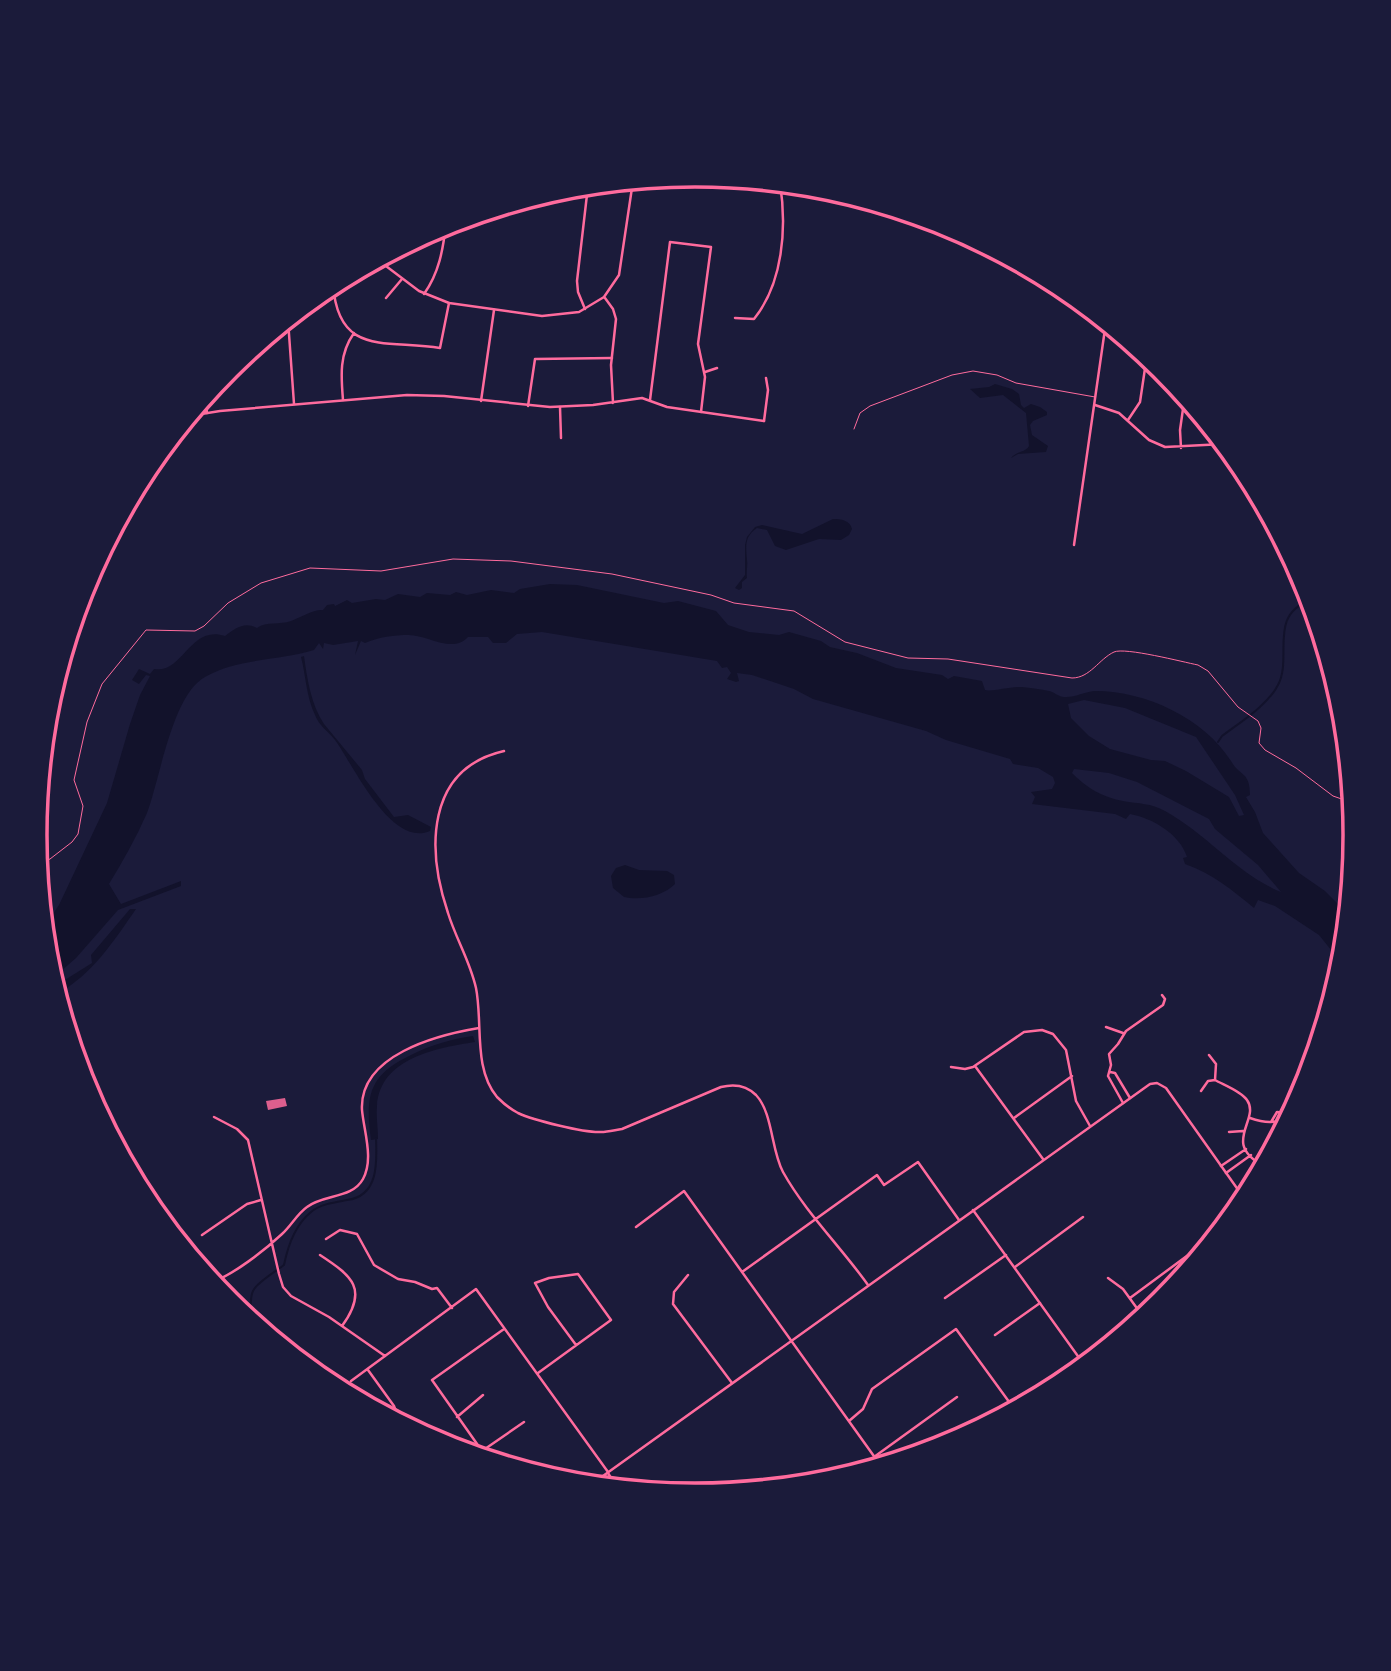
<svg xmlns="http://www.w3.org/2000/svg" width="1391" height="1671" viewBox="0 0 1391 1671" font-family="'Playfair Display',serif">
<rect width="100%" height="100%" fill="#1b1b3a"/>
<path fill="#12122b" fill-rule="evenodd" d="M995,384l17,5 7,5 2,11 3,3 7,-4 9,3 7,5v3l-14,6 -3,4 2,10 16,11 -2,6 -28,2 -7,4c5,-7 14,-5 18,-12l-3,-33 -23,-18 -23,3 -10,-9 19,-2z
M833,519c8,0 17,1 19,10l-3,6 -8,5 -22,-1 -33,11 -11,-4 -8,-16 -10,-2c-13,9 -11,18 -10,32 1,6 -1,11 0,18l-5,4v6l-3,2 -4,-2 10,-13v-30l2,-8 8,-10 7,-2 40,9z
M550,584l27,1 87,18 14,-2 38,10 12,14 21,7 30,3 10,-3 32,9 9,6 27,6 39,15 46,7 6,4 6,-3 28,5 3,9c7,2 26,-4 37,-3 9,1 19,2 27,4 5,1 10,6 15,6 10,1 22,-6 32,-6 49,0 108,27 135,70 9,16 19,10 19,34l-4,2 9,15 8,21 36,40 26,18 23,23 -5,51 -24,-30 -44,-29 -17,-6 -4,8c-22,-18 -41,-34 -69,-44l-2,-6 4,-1c-7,-23 -35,-39 -57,-43l-4,5 -11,-5 -83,-10 3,-7 -4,-5 21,-3 3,-6 -2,-6 -15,-9 -25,-4 -3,-5 -64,-19 -20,-9 -113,-32 -19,-10 -42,-14 -15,-2 2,8 -3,1 -9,-3 4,-6 -4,-6 -5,1 -5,-7 -175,-29 -25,2 -11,9h-13l-5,-6h-20c-15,17 -41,-2 -59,-2 -15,0 -30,2 -44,8l-4,-2 -6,14 3,-14 -25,4 -9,-2 -1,6 -4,-6 -5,7c-35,11 -77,8 -109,27 -33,18 -45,102 -58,136 -11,25 -24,48 -38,71l12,20 60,-23v5l-63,24 -42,48 -24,21 -4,-15 -4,-37 15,-22 48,-102 23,-79 10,-29 10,-19 -4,-1 -7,9 -7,-4 7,-11 11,5 4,-5c29,5 36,-45 71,-33 10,-8 20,-15 32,-8 9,-7 23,-3 34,-7 10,-4 23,-12 32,-11l4,-5 7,-1 1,2 12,-6 5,3 24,-4 9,1 13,-6 22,3 7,-4 23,2 6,-3 11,3 24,-5 23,3 6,-4zM1084,700l41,8 71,29 39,58 9,20 -5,1 -10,-19 -43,-26 -21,-10 -14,-1 -41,-11 -21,-13 -18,-18 -3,-14zM1074,769l35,4 28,9 72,37 6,10 43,36 23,27c-44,-18 -74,-58 -116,-81 -14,-8 -26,-7 -42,-10 -19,-3 -38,-14 -51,-28z
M304,656c3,22 7,49 20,68l38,46 3,9 29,38 14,-2 23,12 -1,4c-39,17 -76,-65 -95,-91 -7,-9 -16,-14 -20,-25 -9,-19 -9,-39 -14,-58z
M625,865l14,5 28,1 7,4 1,9c-12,12 -34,17 -51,13l-11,-9 -2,-12 5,-8z
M130,909h6c-23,33 -43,65 -79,85l-3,-9 6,-2 32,-20 -1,-8z
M473,1036l2,6c-38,6 -95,16 -98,64 -1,11 1,22 1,33l-7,1c-6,-45 -2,-65 40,-85 19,-10 41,-16 62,-19z"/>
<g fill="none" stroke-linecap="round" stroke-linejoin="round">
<path stroke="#12122b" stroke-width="2" d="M1218,742l4,-6c17,-13 46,-31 56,-51 15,-28 -11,-70 33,-85
M247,1318c6,-10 2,-19 6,-27 3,-8 23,-20 31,-26 4,-20 11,-40 27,-53 9,-8 25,-10 36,-12 32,-4 30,-38 29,-62"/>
</g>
<path fill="#dd5f8e" d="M285,1098l2,8 -19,4 -2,-9z"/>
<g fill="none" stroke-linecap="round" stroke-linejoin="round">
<path stroke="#ff6b9d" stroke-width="1" d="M38,864l12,-5 22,-17 6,-8 5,-28 -9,-26 13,-58 15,-38 44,-54 49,1 9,-5 24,-23 33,-20 49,-15 71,3 72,-12 58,2 101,13 99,21 23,8 60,8 51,31 63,16 40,1 124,19c18,0 27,-19 42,-26 11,-5 69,10 84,13l10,6 30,36 20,14 3,7 -2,15 6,7 31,18 37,28 20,7"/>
<path stroke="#ff6b9d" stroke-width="1" d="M854,429l6,-16 10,-7 82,-31 21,-4 24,4 19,8 79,14"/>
<path stroke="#ff6b9d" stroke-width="2.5" d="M333,284c5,74 55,55 107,64l9,-45
M424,294c15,-21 19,-44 22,-70
M386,298l16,-19
M585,309l-7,-17 -1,-11 11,-95
M735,318l19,1c29,-36 33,-91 26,-136
M288,320l6,84
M705,372l12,-4
M205,398l2,15
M343,400c-2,-24 -4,-46 11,-67
M650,400l20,-158 41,5 -13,97 7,33 -4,35
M481,401l13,-91
M1095,405l24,8 30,27 16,7 59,-3
M528,406l7,-47 77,-1
M560,407l1,31
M1128,420l12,-18 7,-47
M764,421l4,-31 -2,-12
M1181,448l-1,-18 5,-35
M504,751c-79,18 -77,100 -56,162 8,26 22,48 28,75 7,35 -3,80 21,109 6,6 13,12 21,16 15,7 66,20 83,19 7,0 14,-2 21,-3l99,-42c12,-3 25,-2 35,8 17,18 15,55 27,77 23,41 58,75 85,113
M1106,1027l17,6
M975,1066l68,93
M951,1067l14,2 8,-2 51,-35 18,-2 11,4 13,16 10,51 14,25
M1110,1072l5,1 15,25
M1215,1080c9,5 26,11 32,20 14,20 -27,43 17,66
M1201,1091l7,-10 7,-1 1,-16 -7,-9
M1123,1103l-15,-27 3,-11 -2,-11 9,-10 8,-13 37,-26 2,-6 -3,-4
M214,1117l23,12 11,11 31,134 4,13 8,9 38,21 56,39
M1014,1118l58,-42
M1250,1118c11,4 24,7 35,0v-5l-8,-1 -6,10
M1229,1132l14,-1
M1221,1166l25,-17
M1226,1173l25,-18
M636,1227l48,-36 197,275
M202,1235l45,-31 14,-4
M326,1239l14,-9 17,4 17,31 24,14 17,3 17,7 5,-1 15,20
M320,1255c32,21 49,34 22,71
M1015,1267l68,-50
M742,1272l135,-97 7,10 34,-23 41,58
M688,1275l-14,17 -1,12 59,79
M1108,1278l15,11 21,29
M212,1282c21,-7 53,-32 70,-48 9,-8 15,-20 25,-27 17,-13 45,-8 56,-28 11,-20 1,-47 -1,-69 -3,-55 75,-75 117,-82
M945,1298l61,-43
M1130,1298l69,-51 39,-36
M504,1329l-72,51 50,71 42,-29
M995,1335l45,-32
M368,1370l26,36 6,17
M538,1373l73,-53 -33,-46 -29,4 -14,5 13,24 28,38
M351,1381l125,-92 132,183
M457,1417l26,-22
M849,1421l14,-12 9,-20 84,-60 59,81
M874,1457l83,-60"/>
<path stroke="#ff6b9d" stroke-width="2.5" d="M378,260l41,31 30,12 93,13 37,-4 25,-15 15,-22 14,-94
M605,298l8,11 3,10 -5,46 2,38
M189,416l31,-5 187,-16 37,1 106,11 43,-2 49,-7 25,9 97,14
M1074,545l32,-223
M973,1210l112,156
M608,1473l9,15
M589,1486l561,-402 7,-1 9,5 80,113"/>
</g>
<path d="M0 0H1391V1671H0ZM47 835a648 648 0 1 1 1296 0a648 648 0 1 1-1296 0Z" fill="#1b1b3a" fill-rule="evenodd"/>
<path fill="none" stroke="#ff6b9d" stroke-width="3.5" d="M47 835a648 648 0 1 1 1296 0a648 648 0 1 1-1296 0Z"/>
</svg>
